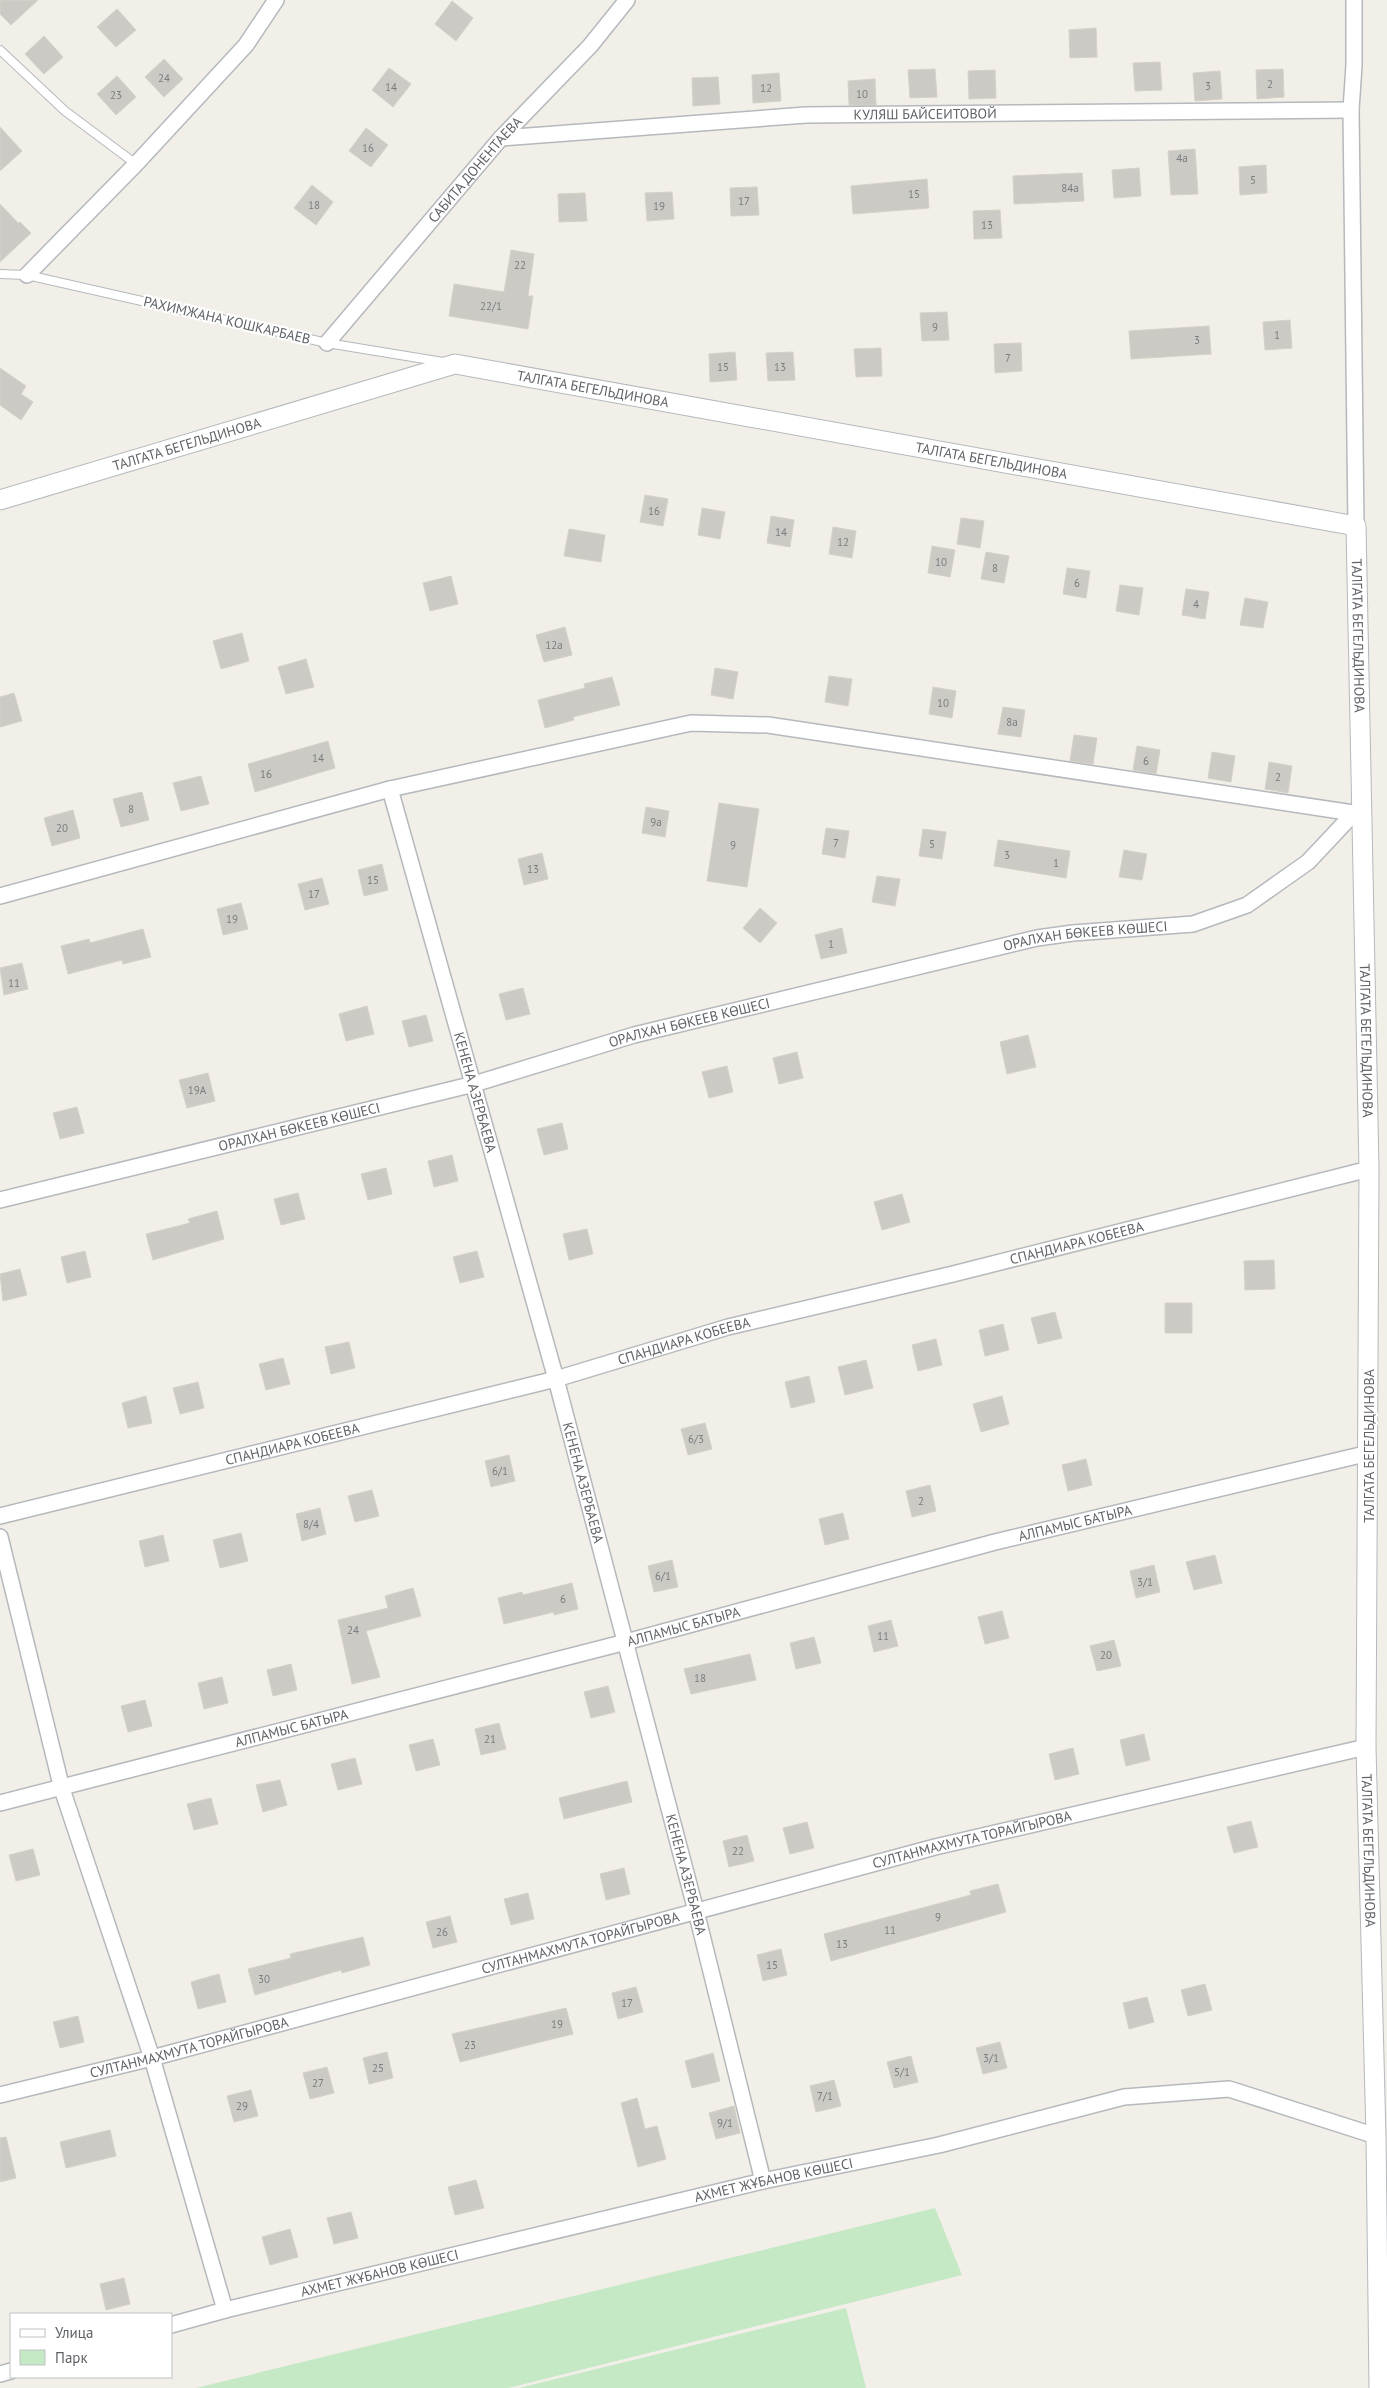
<svg xmlns="http://www.w3.org/2000/svg" width="1387" height="2388" viewBox="0 0 1387 2388" font-family="'PT Sans',sans-serif">
<rect width="100%" height="100%" fill="#f1efe8"/>
<path fill="#c5e8c5" d="M935,2208l27,67 -454,113h-312z
M846,2308l20,80h-347z"/>
<path fill="#cccac5" stroke="#d6d1c6" d="M0,0h38l-27,25 -11,-11z
M452,1l21,17 -17,23 -21,-17z
M117,9l19,21 -20,17 -19,-20z
M1096,28l1,29 -27,1 -1,-28z
M44,36l19,21 -19,17 -19,-20z
M164,59l19,20 -19,18 -19,-20z
M1160,62l2,28 -27,1 -2,-28z
M389,68l22,16 -18,23 -21,-17z
M935,69l2,28 -27,1 -2,-28z
M1283,69l1,28 -27,2 -1,-29z
M995,70l1,28 -27,1 -1,-28z
M1220,71l2,28 -27,2 -2,-28z
M779,73l2,28 -28,2 -1,-28z
M117,76l19,21 -20,18 -19,-21z
M718,77l2,27 -27,2 -1,-28z
M875,79l1,26h-27l-1,-24z
M0,127l22,24 -22,20z
M366,128l22,17 -17,22 -22,-16z
M1195,149l3,45 -27,1 -3,-44z
M1266,165l1,28 -27,2 -1,-28z
M1139,168l2,28 -27,2 -2,-28z
M1082,173l2,28 -70,3 -1,-28z
M927,179l2,29 -76,6 -2,-28z
M312,185l21,17 -17,23 -22,-17z
M757,187l2,28 -28,1 -1,-28z
M672,192l2,27 -27,2 -2,-28z
M585,193l2,28 -28,1 -1,-28z
M0,204l18,19 2,-1 11,11 -31,29z
M1000,210l2,28 -28,1 -1,-28z
M511,250l23,4 -6,42h5l-5,33 -79,-13 5,-32 50,8z
M947,312l2,28 -27,1 -2,-28z
M1290,320l2,28 -27,2 -2,-28z
M1209,326l2,28 -80,5 -2,-28z
M1021,343l1,28 -27,2 -1,-29z
M881,348l1,28 -26,1 -2,-28z
M735,352l2,28 -27,2 -1,-28z
M793,352l2,28 -27,1 -2,-28z
M0,368l26,18 -5,8 12,8 -12,18 -21,-15z
M645,495l23,4 -5,27 -23,-4z
M702,508l23,4 -5,27 -22,-4z
M771,516l23,4 -4,27 -23,-4z
M961,518l23,3 -4,27 -23,-4z
M833,527l23,4 -4,27 -23,-4z
M569,529l36,6 -4,27 -37,-6z
M932,546l23,4 -5,27 -22,-4z
M986,552l23,4 -5,27 -23,-4z
M1067,568l23,3 -4,27 -23,-4z
M451,576l7,28 -28,7 -7,-28z
M1120,585l23,3 -4,27 -23,-4z
M1186,589l23,3 -4,27 -23,-4z
M1245,598l23,4 -5,26 -23,-3z
M565,627l7,28 -28,7 -8,-27z
M242,633l7,28 -28,8 -8,-28z
M306,659l8,28 -28,7 -8,-27z
M715,668l23,4 -5,27 -22,-4z
M829,676l23,3 -4,27 -23,-4z
M612,677l8,28 -47,12 1,3 -29,8 -7,-28 47,-12 -1,-4z
M933,687l23,4 -4,27 -23,-4z
M14,693l8,28 -22,6v-30z
M1003,707l22,3 -4,27 -23,-3z
M1074,735l23,3 -4,26 -23,-3z
M328,741l7,27 -80,24 -7,-28z
M1137,746l23,4 -4,24 -23,-4z
M1212,752l23,4 -4,26 -23,-4z
M1269,762l23,4 -4,27 -23,-4z
M201,776l8,28 -28,7 -8,-28z
M142,792l7,28 -28,7 -8,-28z
M719,803l40,6 -12,78 -40,-6z
M646,807l23,4 -4,26 -23,-4z
M73,810l7,28 -28,8 -8,-28z
M826,828l23,3 -4,27 -23,-4z
M923,829l23,3 -4,27 -23,-3z
M998,840l72,11 -4,27 -72,-12z
M1124,850l23,4 -5,26 -23,-3z
M542,853l6,26 -24,6 -6,-26z
M382,864l6,26 -24,6 -6,-26z
M877,876l23,3 -5,27 -23,-4z
M322,878l7,26 -24,6 -7,-26z
M241,903l7,26 -25,6 -6,-26z
M760,908l17,15 -17,20 -17,-15z
M842,928l5,25 -26,6 -6,-24z
M143,929l8,28 -28,7 -1,-4 -54,14 -7,-28 28,-7 1,4z
M22,963l6,26 -24,6 -4,-27z
M523,988l7,26 -24,6 -7,-26z
M367,1006l7,28 -28,7 -7,-27z
M426,1015l7,26 -24,6 -7,-26z
M1028,1035l8,32 -29,7 -7,-32z
M797,1052l6,26 -24,6 -6,-26z
M727,1066l6,26 -24,6 -7,-26z
M208,1073l7,28 -28,7 -8,-28z
M77,1107l7,26 -24,6 -7,-26z
M562,1123l6,26 -24,6 -7,-26z
M452,1155l6,26 -24,6 -6,-26z
M386,1168l6,26 -24,6 -7,-26z
M298,1193l7,26 -24,6 -7,-26z
M902,1194l8,28 -28,8 -8,-28z
M217,1211l7,28 -71,21 -7,-26 44,-11 -2,-4z
M587,1229l6,25 -24,6 -6,-26z
M85,1251l6,26 -24,6 -6,-26z
M477,1251l7,26 -24,6 -7,-26z
M1274,1260l1,29 -30,1 -1,-29z
M20,1269l7,26 -24,6 -3,-27z
M1165,1303h27v30h-27z
M1055,1312l7,26 -24,6 -7,-26z
M1003,1324l6,26 -24,6 -6,-26z
M936,1339l6,26 -24,6 -6,-26z
M349,1342l6,26 -24,6 -6,-27z
M283,1358l7,26 -24,6 -7,-26z
M866,1360l7,28 -28,7 -7,-28z
M809,1376l6,26 -24,6 -6,-26z
M198,1382l6,26 -24,6 -7,-26z
M146,1396l6,27 -24,5 -6,-25z
M1002,1396l7,28 -28,8 -8,-28z
M705,1423l7,26 -24,6 -7,-26z
M509,1455l6,26 -24,6 -6,-26z
M1086,1459l6,26 -24,6 -6,-26z
M930,1485l6,26 -24,6 -6,-26z
M372,1490l7,26 -24,6 -7,-26z
M320,1508l6,26 -24,7 -6,-27z
M843,1513l6,26 -24,6 -6,-26z
M241,1533l7,28 -28,7 -7,-28z
M163,1535l6,26 -24,6 -6,-26z
M1215,1555l7,28 -28,7 -8,-28z
M672,1560l6,27 -24,5 -6,-26z
M1154,1565l6,27 -24,6 -6,-27z
M572,1583l6,26 -24,6v-3l-50,12 -6,-26 24,-6 1,3z
M413,1588l8,28 -55,15 14,46 -28,7 -14,-64 50,-12 -3,-12z
M1002,1611l7,27 -24,6 -7,-27z
M891,1620l7,26 -24,6 -6,-26z
M814,1637l7,26 -25,6 -6,-26z
M1114,1640l7,26 -24,5 -7,-25z
M750,1654l6,26 -65,14 -7,-25z
M291,1664l6,26 -24,6 -6,-26z
M222,1677l6,26 -24,6 -6,-26z
M608,1686l7,26 -24,6 -7,-26z
M145,1700l7,26 -24,6 -7,-26z
M499,1723l7,26 -25,6 -6,-26z
M1144,1734l6,26 -24,6 -6,-26z
M433,1739l7,26 -24,6 -7,-26z
M1073,1748l6,26 -24,6 -6,-26z
M355,1758l7,26 -24,6 -7,-26z
M280,1780l7,25 -24,7 -7,-27z
M627,1781l5,21 -68,17 -5,-21z
M211,1798l7,26 -24,6 -7,-26z
M1251,1821l7,26 -24,6 -7,-26z
M807,1822l7,26 -24,6 -7,-26z
M747,1835l7,26 -25,6 -6,-26z
M33,1849l7,26 -24,6 -7,-26z
M624,1868l6,26 -24,6 -6,-26z
M998,1884l8,28 -175,49 -7,-27 147,-39 -1,-4z
M528,1893l6,26 -23,6 -7,-26z
M450,1916l7,26 -24,6 -7,-26z
M363,1937l7,28 -28,8 -1,-3 -86,25 -7,-26 43,-11 -1,-4z
M781,1949l6,26 -24,6 -6,-26z
M219,1974l7,28 -28,7 -7,-27z
M1205,1984l7,26 -24,6 -7,-26z
M636,1987l7,25 -25,7 -6,-26z
M1147,1997l7,25 -25,7 -6,-26z
M566,2008l7,26 -113,28 -8,-28z
M78,2016l6,26 -24,6 -7,-26z
M1000,2042l7,26 -24,6 -7,-26z
M387,2052l6,26 -24,6 -6,-26z
M713,2053l7,28 -28,7 -7,-27z
M911,2056l7,26 -24,6 -7,-26z
M327,2067l7,26 -24,6 -7,-26z
M834,2080l7,26 -25,6 -6,-26z
M251,2090l7,26 -24,6 -7,-26z
M637,2098l8,31 12,-3 9,33 -28,8 -17,-64z
M734,2106l6,27 -24,6 -7,-26z
M110,2130l6,26 -50,12 -6,-26z
M6,2137l10,41 -16,4v-44z
M476,2180l8,28 -29,7 -7,-28z
M351,2212l7,26 -24,6 -7,-26z
M290,2229l8,28 -28,8 -8,-28z
M124,2278l6,26 -24,6 -6,-26z"/>
<g fill="none" stroke-linecap="round" stroke-linejoin="round">
<defs>
<path id="service" d="M0,50l65,61 71,53
M0,274l27,1 300,68 116,19"/>
<g id="minor">
<path d="M1354,0v65l-3,45 5,416"/>
<path id="s1" d="M501,138l305,-23 545,-5"/>
<path d="M27,275l109,-111 110,-119 30,-45"/>
<path id="s2" d="M327,343l174,-205 89,-92 37,-46"/>
<path id="s3" d="M390,789l166,590 140,532 67,270"/>
<path d="M0,896l390,-107 301,-66 77,2 592,89"/>
<path id="s4" d="M0,1200l474,-116 160,-49 403,-97 36,-5 120,-9 54,-19 61,-43 46,-49"/>
<path id="s5" d="M0,1516l556,-137 172,-52 225,-53 416,-105"/>
<path d="M0,1537l62,252 90,269 73,252"/>
<path id="s6" d="M0,1803l626,-161 369,-100 374,-89"/>
<path id="s7" d="M0,2095l152,-37 783,-211 431,-100"/>
<path id="s8" d="M171,2325l54,-15 538,-129 176,-36 185,-48 105,-8 147,47"/>
<path d="M0,2374l11,-3"/>
</g>
<g id="tertiary">
<path id="s9" d="M0,500l455,-136 901,162 13,643 -3,578 10,389 3,252"/>
</g>
</defs>
<use href="#service" stroke="#b5b8bc" stroke-width="10"/>
<use href="#minor" stroke="#b5b8bc" stroke-width="18"/>
<use href="#tertiary" stroke="#b5b8bc" stroke-width="21"/>
<use href="#service" stroke="#fff" stroke-width="8"/>
<use href="#minor" stroke="#fff" stroke-width="15"/>
<use href="#tertiary" stroke="#fff" stroke-width="19"/>
</g>
<g text-anchor="middle" stroke-width="4.5" stroke-linejoin="round" paint-order="stroke">
<g font-size="11" fill="#7a7d7f">
<text x="164" y="82">24</text>
<text x="1270" y="88">2</text>
<text x="1208" y="90">3</text>
<text x="391" y="91">14</text>
<text x="766" y="92">12</text>
<text x="862" y="98">10</text>
<text x="116" y="99">23</text>
<text x="368" y="152">16</text>
<text x="1182" y="162">4а</text>
<text x="1253" y="184">5</text>
<text x="1070" y="192">84а</text>
<text x="914" y="198">15</text>
<text x="744" y="205">17</text>
<text x="314" y="209">18</text>
<text x="659" y="210">19</text>
<text x="987" y="229">13</text>
<text x="520" y="269">22</text>
<text x="491" y="310">22/1</text>
<text x="935" y="331">9</text>
<text x="1277" y="339">1</text>
<text x="1197" y="344">3</text>
<text x="1008" y="362">7</text>
<text x="723" y="371">15</text>
<text x="780" y="371">13</text>
<text x="654" y="515">16</text>
<text x="781" y="536">14</text>
<text x="843" y="546">12</text>
<text x="941" y="566">10</text>
<text x="995" y="572">8</text>
<text x="1077" y="587">6</text>
<text x="1196" y="608">4</text>
<text x="554" y="649">12а</text>
<text x="943" y="707">10</text>
<text x="1012" y="726">8а</text>
<text x="318" y="762">14</text>
<text x="1146" y="765">6</text>
<text x="266" y="778">16</text>
<text x="1278" y="781">2</text>
<text x="131" y="813">8</text>
<text x="656" y="826">9а</text>
<text x="62" y="832">20</text>
<text x="836" y="847">7</text>
<text x="932" y="848">5</text>
<text x="733" y="849">9</text>
<text x="1007" y="859">3</text>
<text x="1056" y="867">1</text>
<text x="533" y="873">13</text>
<text x="373" y="884">15</text>
<text x="314" y="898">17</text>
<text x="232" y="923">19</text>
<text x="831" y="948">1</text>
<text x="14" y="987">11</text>
<text x="197" y="1094">19А</text>
<text x="696" y="1443">6/3</text>
<text x="500" y="1475">6/1</text>
<text x="921" y="1505">2</text>
<text x="311" y="1528">8/4</text>
<text x="663" y="1580">6/1</text>
<text x="1145" y="1586">3/1</text>
<text x="563" y="1603">6</text>
<text x="353" y="1634">24</text>
<text x="883" y="1640">11</text>
<text x="1106" y="1659">20</text>
<text x="700" y="1682">18</text>
<text x="490" y="1743">21</text>
<text x="738" y="1855">22</text>
<text x="938" y="1921">9</text>
<text x="890" y="1934">11</text>
<text x="442" y="1936">26</text>
<text x="842" y="1948">13</text>
<text x="772" y="1969">15</text>
<text x="264" y="1983">30</text>
<text x="627" y="2007">17</text>
<text x="557" y="2028">19</text>
<text x="470" y="2049">23</text>
<text x="991" y="2062">3/1</text>
<text x="378" y="2072">25</text>
<text x="902" y="2076">5/1</text>
<text x="318" y="2087">27</text>
<text x="825" y="2100">7/1</text>
<text x="242" y="2110">29</text>
<text x="725" y="2127">9/1</text>
</g>
<g font-size="14" fill="#5f6368" stroke="#fff">
<text dy="5" stroke="none"><textPath href="#s1" startOffset="425">КУЛЯШ БАЙСЕИТОВОЙ</textPath></text>
<text dy="5" stroke="none"><textPath href="#s2" startOffset="228">САБИТА ДОНЕНТАЕВА</textPath></text>
<text transform="translate(227 320) rotate(13)" y="5">РАХИМЖАНА КОШКАРБАЕВ</text>
<text dy="5" stroke="none"><textPath href="#s9" startOffset="615">ТАЛГАТА БЕГЕЛЬДИНОВА</textPath></text>
<text dy="5" stroke="none"><textPath href="#s9" startOffset="195">ТАЛГАТА БЕГЕЛЬДИНОВА</textPath></text>
<text dy="5" stroke="none"><textPath href="#s9" startOffset="1020">ТАЛГАТА БЕГЕЛЬДИНОВА</textPath></text>
<text dy="5" stroke="none"><textPath href="#s9" startOffset="1500">ТАЛГАТА БЕГЕЛЬДИНОВА</textPath></text>
<text dy="5" stroke="none"><textPath href="#s4" startOffset="1118">ОРАЛХАН БӨКЕЕВ КӨШЕСІ</textPath></text>
<text dy="5" stroke="none"><textPath href="#s4" startOffset="712">ОРАЛХАН БӨКЕЕВ КӨШЕСІ</textPath></text>
<text dy="5" stroke="none"><textPath href="#s9" startOffset="1905">ТАЛГАТА БЕГЕЛЬДИНОВА</textPath></text>
<text dy="5" stroke="none"><textPath href="#s3" startOffset="315">КЕНЕНА АЗЕРБАЕВА</textPath></text>
<text dy="5" stroke="none"><textPath href="#s4" startOffset="308">ОРАЛХАН БӨКЕЕВ КӨШЕСІ</textPath></text>
<text dy="5" stroke="none"><textPath href="#s5" startOffset="1111">СПАНДИАРА КОБЕЕВА</textPath></text>
<text dy="5" stroke="none"><textPath href="#s5" startOffset="706">СПАНДИАРА КОБЕЕВА</textPath></text>
<text dy="5" stroke="none"><textPath href="#s5" startOffset="301">СПАНДИАРА КОБЕЕВА</textPath></text>
<text transform="translate(1369 1446) rotate(-90)" y="5">ТАЛГАТА БЕГЕЛЬДИНОВА</text>
<text dy="5" stroke="none"><textPath href="#s3" startOffset="720">КЕНЕНА АЗЕРБАЕВА</textPath></text>
<text dy="5" stroke="none"><textPath href="#s6" startOffset="1111">АЛПАМЫС БАТЫРА</textPath></text>
<text dy="5" stroke="none"><textPath href="#s6" startOffset="706">АЛПАМЫС БАТЫРА</textPath></text>
<text dy="5" stroke="none"><textPath href="#s6" startOffset="301">АЛПАМЫС БАТЫРА</textPath></text>
<text dy="5" stroke="none"><textPath href="#s7" startOffset="1005">СУЛТАНМАХМУТА ТОРАЙГЫРОВА</textPath></text>
<text dy="5" stroke="none"><textPath href="#s9" startOffset="2715">ТАЛГАТА БЕГЕЛЬДИНОВА</textPath></text>
<text dy="5" stroke="none"><textPath href="#s3" startOffset="1125">КЕНЕНА АЗЕРБАЕВА</textPath></text>
<text dy="5" stroke="none"><textPath href="#s7" startOffset="600">СУЛТАНМАХМУТА ТОРАЙГЫРОВА</textPath></text>
<text dy="5" stroke="none"><textPath href="#s7" startOffset="195">СУЛТАНМАХМУТА ТОРАЙГЫРОВА</textPath></text>
<text dy="5" stroke="none"><textPath href="#s8" startOffset="620">АХМЕТ ЖҰБАНОВ КӨШЕСІ</textPath></text>
<text dy="5" stroke="none"><textPath href="#s8" startOffset="215">АХМЕТ ЖҰБАНОВ КӨШЕСІ</textPath></text>
</g>
</g>
<rect x="10" y="2313" width="162" height="65" fill="#ffffff" stroke="#bfc1c3"/>
<rect x="20" y="2329" width="25" height="8" fill="#ffffff" stroke="#bfc1c3"/>
<text x="55" y="2338" font-size="15" fill="#5f6368">Улица</text>
<rect x="20" y="2350" width="25" height="15" fill="#c5e8c5" stroke="#bfc1c3"/>
<text x="55" y="2363" font-size="15" fill="#5f6368">Парк</text>
</svg>
